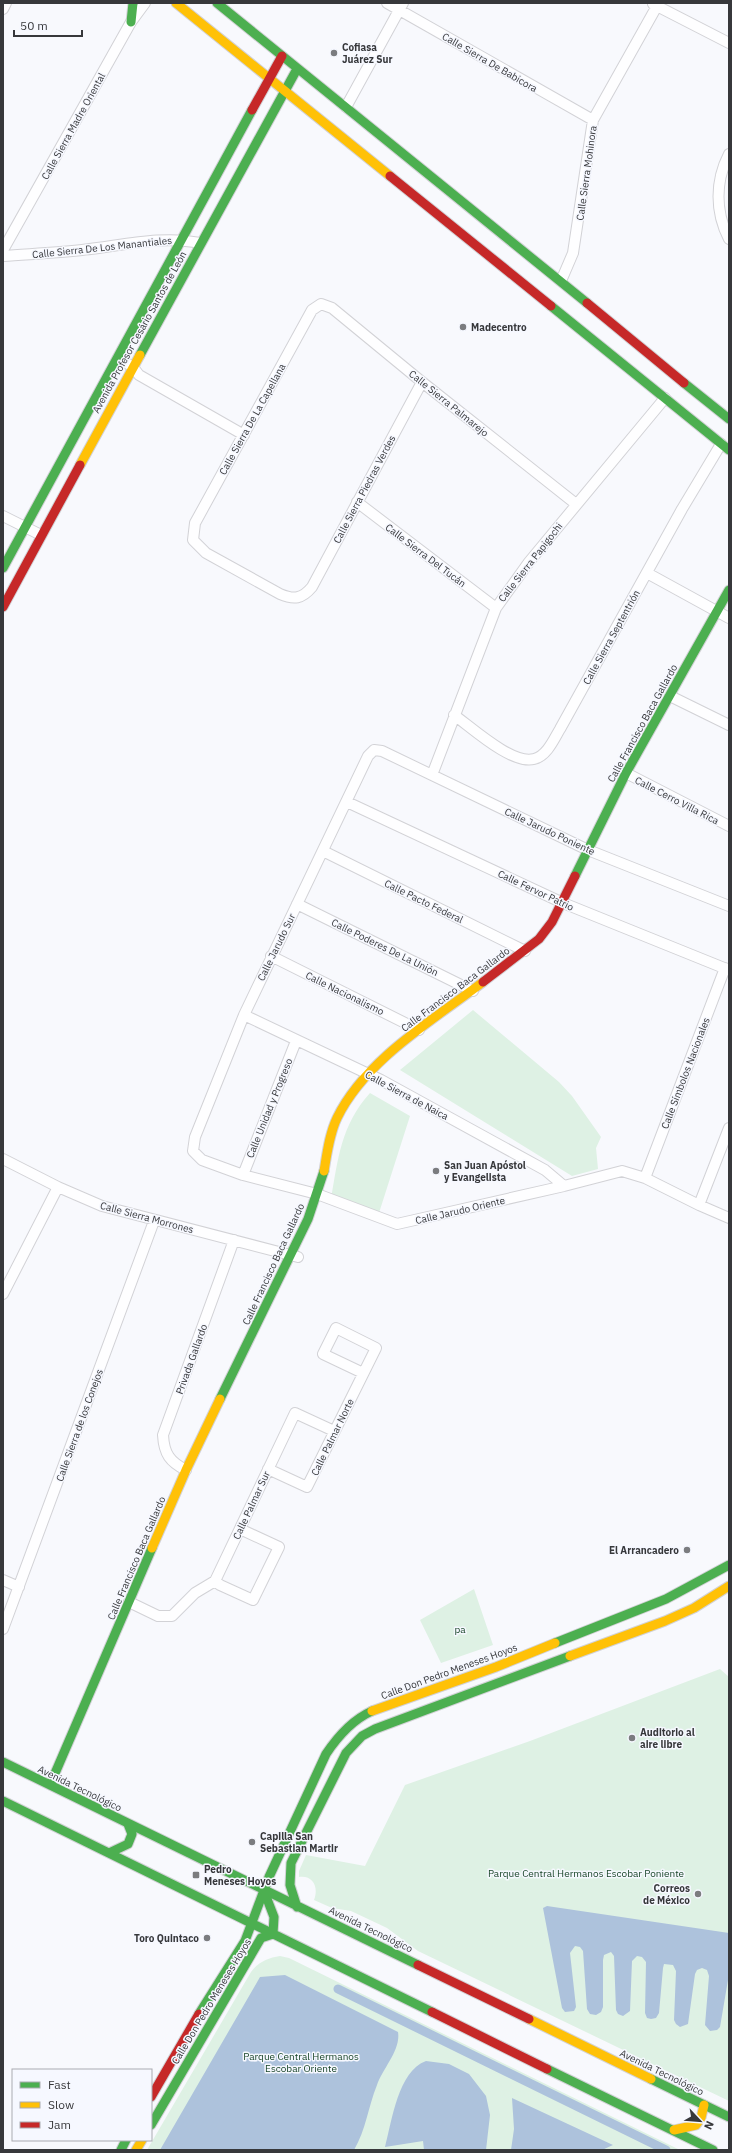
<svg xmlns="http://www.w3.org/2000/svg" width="732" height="2153" viewBox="0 0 732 2153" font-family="'IBM Plex Sans',sans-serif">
<rect width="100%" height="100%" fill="#f8f9fd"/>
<path fill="#def1e4" d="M473,1010l86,72 13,14 29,41 -5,11 2,21 -26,7 -172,-106z
M370,1093l40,23 -32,100 -47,-17c7,-40 10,-74 39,-106z
M474,1589l19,56 -52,18 -21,-43z
M720,1669l9,8v424l-311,-150 -31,-23 -36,-17 -19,-3 -18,-8c5,-13 -1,-25 -15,-23v-6l7,-16 59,11 40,-81 125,-44z
M280,1956l9,2 391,192h-533l104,-178c7,-10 17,-14 29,-16z"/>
<path fill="#adc2dc" d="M547,1906l182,27v41l-9,53 -3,3 -7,1 -5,-6 4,-49 -2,-6 -5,-2 -5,2 -2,4 -7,50 -8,3 -4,-3 -2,-4 2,-49 -3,-6 -9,-1 -1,4 -4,45 -3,5 -5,1 -4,-1 -2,-5 1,-51 -4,-5 -5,-1 -5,5 -2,50 -7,5 -5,-2 -2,-4 -2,-54 -3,-4 -7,3 -1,5v47l-2,5 -5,3 -6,-1 -3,-5 -4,-58 -3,-4 -5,-1 -5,7 6,54 -2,4 -9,1 -3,-4 -19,-100z
M285,1975l113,57c3,18 -15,36 -21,53 -9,22 -11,45 -23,65h-194l100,-173z
M426,2061l23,3 20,10 17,22 4,19 -4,35h-62l-1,-9 -38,6c7,-26 13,-76 41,-86z
M512,2098l101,47 -11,5h-91l3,-21z"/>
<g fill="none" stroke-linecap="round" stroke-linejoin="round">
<path stroke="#adc2dc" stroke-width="9" d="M338,1989l328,161"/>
<defs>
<path id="street" d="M387,3l206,117
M653,4l76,39
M3,9l3,-6
M346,107l57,-104
M729,154c-14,27 -14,58 0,85
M3,250l128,-228 14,-19
M3,256c26,-2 53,-3 79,-6 39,-4 79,-15 118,-7
M561,281l12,-28 20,-133 64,-114
M118,358l15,9 6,8 105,60
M422,382l-110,205c-10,12 -18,13 -32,7l-74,-41 -13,-13 2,-17 117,-213 9,-6 11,4 90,74 154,122
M357,502l139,106
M3,516l38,19
M647,573l82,45
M670,696l59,29
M454,715c17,12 58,50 80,44 13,-3 20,-20 26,-30l122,-220 39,-65
M626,773l103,53
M432,775l64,-167 33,-46 136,-164
M347,802l216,101 166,67
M323,851l202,100
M297,904l176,87
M729,906l-141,-56 -206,-99 -8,-1 -6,6 -124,259 -49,122 -2,14 9,9 41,15 74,19 80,30 167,-38 58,-15 23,7 54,27 30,13
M271,956l148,74
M244,1015l137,65 164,90 19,16
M3,1159l55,28 44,19 196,51
M243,1175l53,-134
M645,1178l80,-210
M699,1205l30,-77
M3,1294l55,-107
M268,1469l39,18 69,-139 -40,-20 -13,26 40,19
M186,1470c-16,-8 -22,-16 -23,-35l71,-195
M3,1580l16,7
M215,1581l5,4 33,15 26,-53 -39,-18
M129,1602l29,14h14l23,-23 20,-12 80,-168 39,18
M3,1629l151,-408"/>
<path id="fast" d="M217,3l370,300
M131,22l2,-19
M551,306l178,144
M140,355l157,-286
M684,383l45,36
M3,568l249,-458
M575,876l51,-103 103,-183
M220,1399l88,-180 16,-48
M555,1643l111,-44 63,-34
M3,1762l415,203
M50,1785l102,-237
M3,1801l429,211
M109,1853l19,-9 4,-10 -4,-10
M297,1907l-7,-22 1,-22 55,-110 16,-17 13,-7 195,-73
M199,2014l46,-73 24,-64 57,-123c12,-18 26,-34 46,-43
M547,2069l166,81
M651,2079l78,38
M151,2125l110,-187 12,-4 1,-17 -10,-26
M121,2150l5,-10"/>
<path id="slow" d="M176,3l214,173
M80,465l60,-110
M324,1171c3,-17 5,-36 13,-53 28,-58 96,-98 146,-136
M152,1548l34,-78 34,-71
M570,1656l95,-35 29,-13 35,-22
M372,1711l124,-44 59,-24
M529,2019l122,60
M674,2130l22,-5 5,-7 3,-13
M136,2150l6,-10"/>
<path id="jam" d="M252,110l30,-54
M390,176l161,130
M587,303l97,80
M3,607l77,-142
M483,982l56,-43 13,-17 23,-46
M418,1965l111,54
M432,2012l115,57
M151,2097l48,-83"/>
</defs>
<use href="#street" stroke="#d2d2d6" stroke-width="12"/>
<use href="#fast" stroke="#d2d2d6" stroke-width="11"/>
<use href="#slow" stroke="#d2d2d6" stroke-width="11"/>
<use href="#jam" stroke="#d2d2d6" stroke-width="11"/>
<use href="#street" stroke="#fefeff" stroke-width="10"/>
<use href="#fast" stroke="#4caf50" stroke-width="9"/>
<use href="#slow" stroke="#ffc107" stroke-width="9"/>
<use href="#jam" stroke="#c62828" stroke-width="9"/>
</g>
<g fill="#7b7c7f" stroke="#f6f8ff" stroke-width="1.5">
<circle cx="334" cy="53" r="4"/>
<circle cx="463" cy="327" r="4"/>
<circle cx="436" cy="1171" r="4"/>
<circle cx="687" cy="1550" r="4"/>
<circle cx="632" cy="1738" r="4"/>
<circle cx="252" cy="1842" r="4"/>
<rect x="192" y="1871" width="8" height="8" rx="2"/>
<circle cx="698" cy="1894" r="4"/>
<circle cx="207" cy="1938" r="4"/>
</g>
<g text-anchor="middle" stroke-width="3" stroke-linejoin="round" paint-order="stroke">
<g font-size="10" font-weight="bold" fill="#37383b" stroke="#f6f8ff" text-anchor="start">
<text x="342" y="51">Cofiasa<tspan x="342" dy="12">Juárez Sur</tspan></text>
<text x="471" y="331">Madecentro</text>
<text x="444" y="1169">San Juan Apóstol<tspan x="444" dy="12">y Evangelista</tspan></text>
<text x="679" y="1554" text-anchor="end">El Arrancadero</text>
<text x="640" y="1736">Auditorio al<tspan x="640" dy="12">aire libre</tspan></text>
<text x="260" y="1840">Capilla San<tspan x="260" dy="12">Sebastian Martir</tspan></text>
<text x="204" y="1873">Pedro<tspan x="204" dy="12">Meneses Hoyos</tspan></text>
<text x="690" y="1892" text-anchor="end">Correos<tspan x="690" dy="12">de México</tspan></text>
<text x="199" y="1942" text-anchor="end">Toro Quintaco</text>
</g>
<g font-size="10" fill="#37383b" stroke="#f6f8ff">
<text transform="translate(490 62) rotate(30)" y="4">Calle Sierra De Babicora</text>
<text transform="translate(73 126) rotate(-61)" y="4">Calle Sierra Madre Oriental</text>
<text transform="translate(586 173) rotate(-82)" y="4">Calle Sierra Mohinora</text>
<text transform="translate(102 247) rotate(-6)" y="4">Calle Sierra De Los Manantiales</text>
<text transform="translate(139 332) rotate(-61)" y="4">Avenida Profesor Cesário Santos de León</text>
<text transform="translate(449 403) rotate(39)" y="4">Calle Sierra Palmarejo</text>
<text transform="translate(252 419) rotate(-61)" y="4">Calle Sierra De La Capellana</text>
<text transform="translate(364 489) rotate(-62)" y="4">Calle Sierra Piedras Verdes</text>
<text transform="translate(426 555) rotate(37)" y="4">Calle Sierra Del Tucán</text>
<text transform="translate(530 562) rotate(-52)" y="4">Calle Sierra Papigochi</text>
<text transform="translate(611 637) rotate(-61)" y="4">Calle Sierra Septentrión</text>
<text transform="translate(642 723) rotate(-61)" y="4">Calle Francisco Baca Gallardo</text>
<text transform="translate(677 800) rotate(27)" y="4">Calle Cerro Villa Rica</text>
<text transform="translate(550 831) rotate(25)" y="4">Calle Jarudo Poniente</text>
<text transform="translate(536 890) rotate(25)" y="4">Calle Fervor Patrio</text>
<text transform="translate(424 901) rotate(26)" y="4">Calle Pacto Federal</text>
<text transform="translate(276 947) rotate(-64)" y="4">Calle Jarudo Sur</text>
<text transform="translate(385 947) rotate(26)" y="4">Calle Poderes De La Unión</text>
<text transform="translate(455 989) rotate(-37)" y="4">Calle Francisco Baca Gallardo</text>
<text transform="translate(345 993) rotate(26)" y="4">Calle Nacionalismo</text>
<text transform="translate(685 1073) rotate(-69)" y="4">Calle Símbolos Nacionales</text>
<text transform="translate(407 1095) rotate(28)" y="4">Calle Sierra de Naica</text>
<text transform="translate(269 1108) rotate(-68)" y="4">Calle Unidad y Progreso</text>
<text transform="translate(460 1210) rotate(-13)" y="4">Calle Jarudo Oriente</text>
<text transform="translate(147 1217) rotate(15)" y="4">Calle Sierra Morrones</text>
<text transform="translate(273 1264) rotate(-65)" y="4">Calle Francisco Baca Gallardo</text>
<text transform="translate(191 1359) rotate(-70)" y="4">Privada Gallardo</text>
<text transform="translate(79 1425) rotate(-70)" y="4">Calle Sierra de los Conejos</text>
<text transform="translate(332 1437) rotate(-64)" y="4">Calle Palmar Norte</text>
<text transform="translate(251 1505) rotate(-65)" y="4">Calle Palmar Sur</text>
<text transform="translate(136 1558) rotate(-67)" y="4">Calle Francisco Baca Gallardo</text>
<text transform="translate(449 1671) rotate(-20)" y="4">Calle Don Pedro Meneses Hoyos</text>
<text transform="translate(80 1788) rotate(26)" y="4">Avenida Tecnológico</text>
<text transform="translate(371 1929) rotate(26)" y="4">Avenida Tecnológico</text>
<text transform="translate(211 2001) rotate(-59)" y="4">Calle Don Pedro Meneses Hoyos</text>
<text transform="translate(662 2072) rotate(26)" y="4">Avenida Tecnológico</text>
</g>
<g font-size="10" fill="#113f21" stroke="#f6f8ff">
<text x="460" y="1633">pa</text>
<text x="586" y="1877">Parque Central Hermanos Escobar Poniente</text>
<text x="301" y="2060">Parque Central Hermanos<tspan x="301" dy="12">Escobar Oriente</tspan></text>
</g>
</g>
<rect width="732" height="2153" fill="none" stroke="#37383b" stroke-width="8"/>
<rect x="12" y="2069" width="140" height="72" fill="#f6f8ff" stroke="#aaabb1"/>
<rect x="20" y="2082" width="20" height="6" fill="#4caf50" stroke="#aaabb1"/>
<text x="48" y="2089" font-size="12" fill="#37383b">Fast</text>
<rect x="20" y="2102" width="20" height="6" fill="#ffc107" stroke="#aaabb1"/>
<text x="48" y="2109" font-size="12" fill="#37383b">Slow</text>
<rect x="20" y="2122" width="20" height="6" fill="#c62828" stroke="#aaabb1"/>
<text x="48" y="2129" font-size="12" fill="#37383b">Jam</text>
<g transform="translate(700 2121) rotate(116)" stroke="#f6f8ff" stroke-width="3" paint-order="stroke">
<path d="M0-3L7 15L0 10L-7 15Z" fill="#37383b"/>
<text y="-6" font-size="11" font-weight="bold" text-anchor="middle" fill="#37383b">N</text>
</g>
<path d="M14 30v6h68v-6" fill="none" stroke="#37383b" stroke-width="2"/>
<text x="20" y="30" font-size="12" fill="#37383b" stroke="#f6f8ff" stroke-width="3" paint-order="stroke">50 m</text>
</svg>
